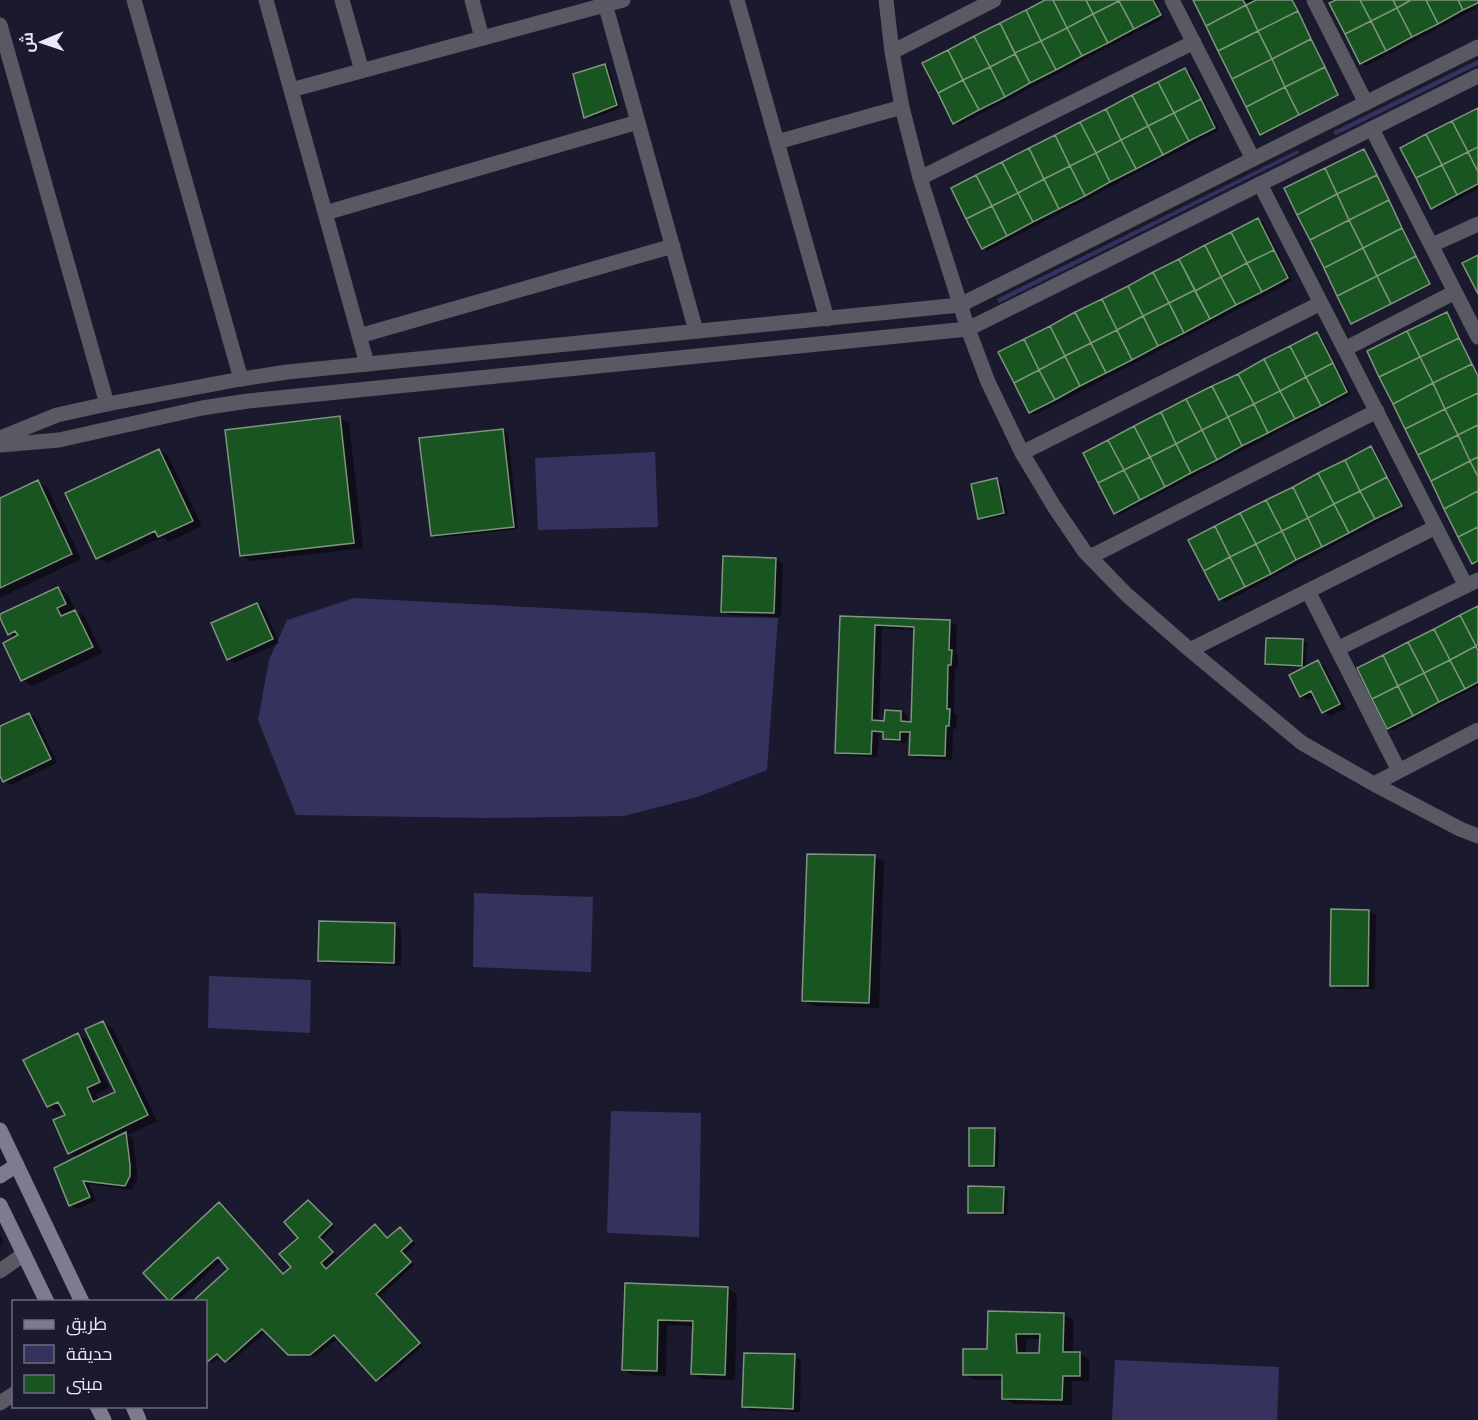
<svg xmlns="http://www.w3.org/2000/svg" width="1478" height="1420" viewBox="0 0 1478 1420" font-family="Arial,Cairo,sans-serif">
<rect width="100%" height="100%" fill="#1b192e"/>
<path fill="#36325e" d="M1478,60v5l-142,70 -2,-1v-3z
M1298,150l1,3 -300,150 -2,-4z
M655,452l3,75 -120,3 -3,-72z
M354,598l366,19 58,1 -11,152 -70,27 -73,19 -140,2 -188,-3 -38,-95 11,-60 18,-40z
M474,893l119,4 -2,75 -118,-5z
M209,976l102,4 -1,53 -102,-5z
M611,1111l90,2 -2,124 -92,-4z
M1115,1360l164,7 -2,53h-165z"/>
<path fill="#0007" fill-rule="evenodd" d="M1047,0h108l9,18 -205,107 -5,-3 -30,-58z
M1195,0h97l47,96 -76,39 -2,-1z
M1339,0h139v7l-112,59 -4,-3z
M605,65l4,3 11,40 -30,11 -5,-2z
M1185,69l5,3 29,58 -232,121 -4,-3z
M1478,109v80l-41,21 -4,-3z
M1364,150l1,1 66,134 -77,39 -2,-1z
M1258,220l5,2 29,59 -257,134 -5,-3z
M1447,314l31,61v188l-3,1 -2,-1z
M1317,334l4,2 30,58 -232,121 -4,-3z
M339,418l10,5 14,125 -112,13 -10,-6z
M503,430l5,3 10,96 -82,9 -4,-3 -11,-96z
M1371,447l4,3 30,58 -180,94 -4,-3 -31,-59z
M159,450l9,6 34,70 -33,16 -7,-5 -55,26 -10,-5z
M997,480l4,3 7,32 -24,5 -5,-2z
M38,482l9,5 34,72 -81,39v-99z
M776,559l7,5 -2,53 -51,-2 -7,-4z
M58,588l10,6 7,16h-2l12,7 17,36 -70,33 -10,-6 -6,-42 -7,-5z
M257,605l7,4 15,34 -44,20 -7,-4z
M1478,608v78l-85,44 -5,-2z
M841,618l109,4 7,4 -1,28 2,1v13h-3l-1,45 3,2 -1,14h-3l-1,31 -34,-2 -8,-4 1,-19h-4v8l-15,-1 -7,-4v-3l-6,-1 -1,23 -34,-1 -7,-4zM882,628l33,2 -3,93h-4v-7l-7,-4 -15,10h-7z
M1303,641l4,2 -1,24 -35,-1 -4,-2z
M1318,662l7,4 21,42 -15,8 -8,-4 -7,-16 -8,4 -7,-4z
M29,714l7,4 21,45 -46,22 -7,-4 -4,-9v-44z
M875,857l9,5 -5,146 -66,-2 -10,-6z
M1368,911l8,4 -1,74h-37l-7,-4z
M394,924l7,5v37l-74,-2 -7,-4z
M103,1023l10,6 44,92 -29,14 5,3 4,32v10l-5,10 -43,-6 7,17 -19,8 -7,-4 8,-47 -9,-5 -2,-37 -4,-7 -5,3 -10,-6 30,-71 10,5 21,48 -13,6 3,7 18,-8z
M994,1130l5,2 -1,36h-23l-5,-3z
M1003,1188l5,3 -1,24h-33l-4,-3z
M219,1204l4,2 61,68 9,-7 7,-29 12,-33 23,22 -13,13 15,16 -12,10 3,4 47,-44 5,2 9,11 11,-10 4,2 12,13 -12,10 10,11 -35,32 44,49 -42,36 -4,-3 -39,-41 -23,19 -21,-1 -5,-2 -22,-23 -37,32 -9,-7 -8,7 -5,-2 -2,-4v-55l25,-33 -9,-9 -46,42 -6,-2 -25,-27z
M0,1233l4,10 -4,3z
M626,1285l102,3 9,6 -2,86 -33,-1 -9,-6 1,-47 -27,-1 -1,51 -33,-1 -9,-6z
M989,1312l75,2 9,6v34h7l9,5v22h-17v24l-59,-1 -10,-6 1,-18h-30l-10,-6 24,-23zM1026,1339h15v15h-15z
M794,1356l7,4 -1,52 -49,-2 -7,-4z"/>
<path fill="#195520" stroke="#7f957f" stroke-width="1.5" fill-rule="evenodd" d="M1045,0h8l14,28 -26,13 -15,-31z
M1053,0h33l7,14 -26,14z
M1086,0h33v1l-26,13z
M1121,0h32l8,15 -27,14 -15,-28z
M1193,0h50l3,5 -40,21z
M1256,0h36l6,11 -40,20 -12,-26z
M1336,0h24l11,21 -26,13 -16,-31z
M1360,0h33l4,8 -26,13z
M1393,0h18l-14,8z
M1411,0h15l12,24 -26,13 -15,-29z
M1426,0h32l5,10 -25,14z
M1458,0h20v3l-15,7z
M1119,1l15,28 -26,14 -15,-29z
M1246,5l12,26 -40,20 -12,-25z
M1397,8l15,29 -26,14 -15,-30z
M1026,10l15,31 -26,12 -15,-30z
M1298,11l13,28 -39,20 -14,-28z
M1093,14l15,29 -26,13 -15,-28z
M1371,21l15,30 -26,13 -15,-30z
M1000,23l15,31 -25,13 -16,-31z
M1067,28l15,28 -26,14 -15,-29z
M1258,31l14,28 -40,20 -14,-28z
M974,36l16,31 -27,13 -15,-30z
M1311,39l14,28 -40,20 -13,-28z
M1041,41l15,29 -26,13 -15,-30z
M948,50l15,30 -25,13 -16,-30z
M1015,54l15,29 -25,14 -15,-30z
M1272,59l13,28 -39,20 -14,-28z
M605,64l12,41 -33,13 -11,-44z
M990,67l15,30 -26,13 -16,-30z
M1325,67l13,28 -39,20 -14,-28z
M1185,68l16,31 -27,14 -16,-31z
M963,80l16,30 -26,14 -15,-31z
M1158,82l16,31 -26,13 -16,-31z
M1285,87l14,28 -39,20 -14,-28z
M1132,95l16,31 -27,14 -15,-31z
M1201,99l14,29 -26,13 -15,-28z
M1478,108v39l-10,5 -16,-31z
M1106,109l15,31 -25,13 -16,-31z
M1174,113l15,28 -26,14 -15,-29z
M1452,121l16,31 -26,13 -16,-31z
M1080,122l16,31 -26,13 -15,-31z
M1148,126l15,29 -27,14 -15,-29z
M1426,134l16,31 -26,13 -16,-30z
M1055,135l15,31 -26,13 -15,-31z
M1121,140l15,29 -26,13 -14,-29z
M1478,147v25l-10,-20z
M1029,148l15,31 -26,14 -16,-31z
M1364,149l13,26 -40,19 -12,-26z
M1468,152l10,20v12l-21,11 -15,-30z
M1096,153l14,29 -25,14 -15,-30z
M1002,162l16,31 -26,13 -16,-31z
M1442,165l15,30 -26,14 -15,-31z
M1070,166l15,30 -26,13 -15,-30z
M1325,168l12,26 -40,21 -13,-27z
M976,175l16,31 -26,13 -15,-31z
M1377,175l12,25 -40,20 -12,-26z
M1044,179l15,30 -26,13 -15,-29z
M1018,193l15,29 -26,14 -15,-30z
M1337,194l12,26 -39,20 -13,-25z
M1389,200l13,28 -39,20 -14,-28z
M992,206l15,30 -25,13 -16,-30z
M1258,218l16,32 -27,13 -16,-31z
M1349,220l14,28 -39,20 -14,-28z
M1402,228l14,28 -39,20 -14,-28z
M1231,232l16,31 -26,14 -16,-32z
M1205,245l16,32 -26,14 -16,-32z
M1363,248l14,28 -40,20 -13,-28z
M1274,250l14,28 -26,14 -15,-29z
M1478,255v39l-16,-31z
M1416,256l14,28 -39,20 -14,-28z
M1179,259l16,31 -26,13 -16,-31z
M1247,263l15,29 -26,13 -15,-28z
M1153,272l16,31 -26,13 -15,-30z
M1377,276l14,28 -40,20 -14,-28z
M1221,277l15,28 -26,14 -15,-28z
M1128,286l15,30 -26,14 -15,-31z
M1195,290l15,29 -26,14 -15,-30z
M1102,299l15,31 -26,13 -16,-31z
M1169,303l15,30 -26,13 -15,-30z
M1075,312l16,31 -26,13 -15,-30z
M1447,312l12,26 -39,19 -13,-26z
M1143,316l15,30 -26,14 -15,-30z
M1050,326l15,30 -26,14 -15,-31z
M1117,330l15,30 -26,13 -15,-30z
M1407,331l13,26 -41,20 -12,-26z
M1317,332l16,31 -27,14 -16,-31z
M1459,338l13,26 -39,19 -13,-26z
M1024,339l15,31 -25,13 -16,-31z
M1091,343l15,30 -26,13 -15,-30z
M1290,346l16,31 -26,14 -16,-32z
M1065,356l15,30 -25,14 -16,-30z
M1420,357l13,26 -40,21 -14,-27z
M1264,359l16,32 -26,13 -16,-30z
M1333,363l14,29 -26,14 -15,-29z
M1472,364l6,12v17l-33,16 -12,-26z
M1039,370l16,30 -26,13 -15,-30z
M1238,374l16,30 -26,13 -16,-31z
M1306,377l15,29 -26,13 -15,-28z
M1433,383l12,26 -40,20 -12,-25z
M1212,386l16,31 -26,13 -16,-31z
M1280,391l15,28 -27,14 -14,-29z
M1478,393v32l-20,10 -13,-26z
M1186,399l16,31 -26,14 -15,-32z
M1254,404l14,29 -26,13 -14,-29z
M1445,409l13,26 -40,20 -13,-26z
M1161,412l15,32 -26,13 -16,-31z
M340,416l14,127 -114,13 -15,-126z
M1228,417l14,29 -25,14 -15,-30z
M1478,425v32l-8,4 -12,-26z
M1134,426l16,31 -26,13 -16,-30z
M503,429l11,98 -83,9 -12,-98z
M1202,430l15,30 -26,13 -15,-29z
M1458,435l12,26 -39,20 -13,-26z
M1108,440l16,30 -26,13 -15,-30z
M1176,444l15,29 -26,14 -15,-30z
M1371,446l16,31 -27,14 -15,-31z
M159,449l34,72 -35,16 -3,-6 -59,28 -31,-66z
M1150,457l15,30 -25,13 -16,-30z
M1478,457v20l-8,-16z
M1345,460l15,31 -26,13 -16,-31z
M1470,461l8,16v14l-34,18 -13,-28z
M1124,470l16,30 -26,14 -16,-31z
M1318,473l16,31 -26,14 -15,-31z
M1387,477l15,29 -27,13 -15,-28z
M997,478l7,35 -26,6 -7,-35z
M38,480l34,74 -72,34v-90z
M1293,487l15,31 -26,13 -16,-31z
M1360,491l15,28 -26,14 -15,-29z
M1478,491v36l-20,10 -14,-28z
M1266,500l16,31 -26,13 -16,-31z
M1334,504l15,29 -27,14 -14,-29z
M1240,513l16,31 -26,13 -15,-31z
M1308,518l14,29 -26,13 -14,-29z
M1215,526l15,31 -26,14 -16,-31z
M1478,527v34l-6,3 -14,-27z
M1282,531l14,29 -25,14 -15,-30z
M1256,544l15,30 -26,13 -15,-30z
M723,556l53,2 -2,55 -53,-1z
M1230,557l15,30 -26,13 -15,-29z
M58,587l8,17 -9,4 4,8 14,-6 18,37 -72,34 -18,-38 15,-8 -3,-4 -7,4 -8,-17v-4z
M257,603l16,36 -46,21 -16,-37z
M1478,606v39l-2,1 -16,-31z
M1460,615l16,31 -26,14 -16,-31z
M840,616l110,4 -1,30h3l-1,15h-3l-1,44h3l-1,17h-3l-1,30 -36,-1 1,-23h-10v8l-17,-1v-7l-11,-1 -1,23 -36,-1zM875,625l39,2 -3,95 -10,-1v-10l-16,-1 -1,11 -12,-1z
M1434,629l16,31 -26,13 -16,-31z
M1266,638l37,1 -1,27 -37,-2z
M1408,642l16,31 -26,13 -15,-31z
M1476,646l2,5v31l-13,7 -15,-29z
M1383,655l15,31 -26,13 -15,-31z
M1318,660l22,44 -18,9 -11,-22 -11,6 -11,-22z
M1450,660l15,29 -26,13 -15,-29z
M1424,673l15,29 -26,14 -15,-30z
M1398,686l15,30 -26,13 -15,-30z
M29,713l22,46 -48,23 -3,-6v-50z
M807,854l68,1 -6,148 -67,-2z
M1331,909l38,1 -1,76h-38z
M319,921l76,2 -1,40 -76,-2z
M103,1021l45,94 -80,39 -15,-34 12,-5 -7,-13 -11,5 -24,-47 55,-27 22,49 -13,6 6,14 22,-10 -30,-63z
M969,1128h26l-1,38h-25z
M126,1132l4,33v11l-5,10 -42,-5 7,16 -21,9 -15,-38z
M968,1186l36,1 -1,26h-35z
M308,1200l24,24 -13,13 14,15 -12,11 5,6 49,-45 12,14 13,-11 12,14 -11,10 10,11 -35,32 44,49 -44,38 -42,-46 -24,20h-22l-26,-26 -37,33 -8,-8 -10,8 -1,-2v-58h-14l36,-33 -10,-12 -49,44 -26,-28 76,-71 64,72 8,-7 -12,-13 19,-16 -14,-16z
M625,1283l103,4 -3,88 -34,-1 2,-53 -35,-1 -1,51 -35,-1z
M988,1311l76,2 -1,39h17v24h-17l-1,24 -60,-1v-24h-39v-26h24zM1016,1334h24l-1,19h-22z
M744,1353l51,1 -2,55 -51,-2z"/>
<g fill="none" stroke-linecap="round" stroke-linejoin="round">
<path stroke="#595964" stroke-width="15" d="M134,0l107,379
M266,0l101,364
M342,0l20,71
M472,0l10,38
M604,0l92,331
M737,0l90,319
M886,0l6,52 10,55 18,71 48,151 20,53 34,71 33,55 30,44 42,43 63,55 112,93 72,41 86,45 18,7
M1172,0l81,159
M1314,0l52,103
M0,25l107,379
M892,52l102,-52
M291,90l332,-90
M1372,129l106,208
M777,142l125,-35
M920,178l274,-136
M1260,184l206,402
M325,213l313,-91
M1432,245l46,-21
M359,336l314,-90
M1345,349l110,-57
M1022,453l299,-150
M1090,557l287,-146
M1308,591l91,180
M1337,649l141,-69
M1190,650l246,-123
M1374,784l104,-54
M0,1271l24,-17
M0,1403l14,-9"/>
<path stroke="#595964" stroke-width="15" d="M0,438l57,-23 50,-11 134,-25 46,-7 673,-67 518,-258
M0,445l59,-5 143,-32 46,-7 720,-72 510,-253"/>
<path stroke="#7c7c8e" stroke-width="15" d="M0,1130l82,172
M0,1176l17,-11
M0,1205l47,97
M97,1406l7,14
M133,1406l6,14"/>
</g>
<rect x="12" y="1300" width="195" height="108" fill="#1b192e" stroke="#6d6c7e" stroke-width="1.5"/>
<rect x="24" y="1320" width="30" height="9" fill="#7c7c8e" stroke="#6d6c7e" stroke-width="1.5"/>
<text x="66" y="1330" font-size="18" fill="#e8e8f7">طريق</text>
<rect x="24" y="1345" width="30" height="18" fill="#36325e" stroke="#6d6c7e" stroke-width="1.5"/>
<text x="66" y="1360" font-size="18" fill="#e8e8f7">حديقة</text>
<rect x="24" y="1375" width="30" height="18" fill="#195520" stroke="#6d6c7e" stroke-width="1.5"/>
<text x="66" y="1390" font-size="18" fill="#e8e8f7">مبنى</text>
<g transform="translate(42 42) rotate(268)" stroke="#1b192e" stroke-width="4.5" paint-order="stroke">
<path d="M0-4.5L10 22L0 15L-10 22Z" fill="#e8e8f7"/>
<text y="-9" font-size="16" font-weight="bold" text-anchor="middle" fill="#e8e8f7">ش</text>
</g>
</svg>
